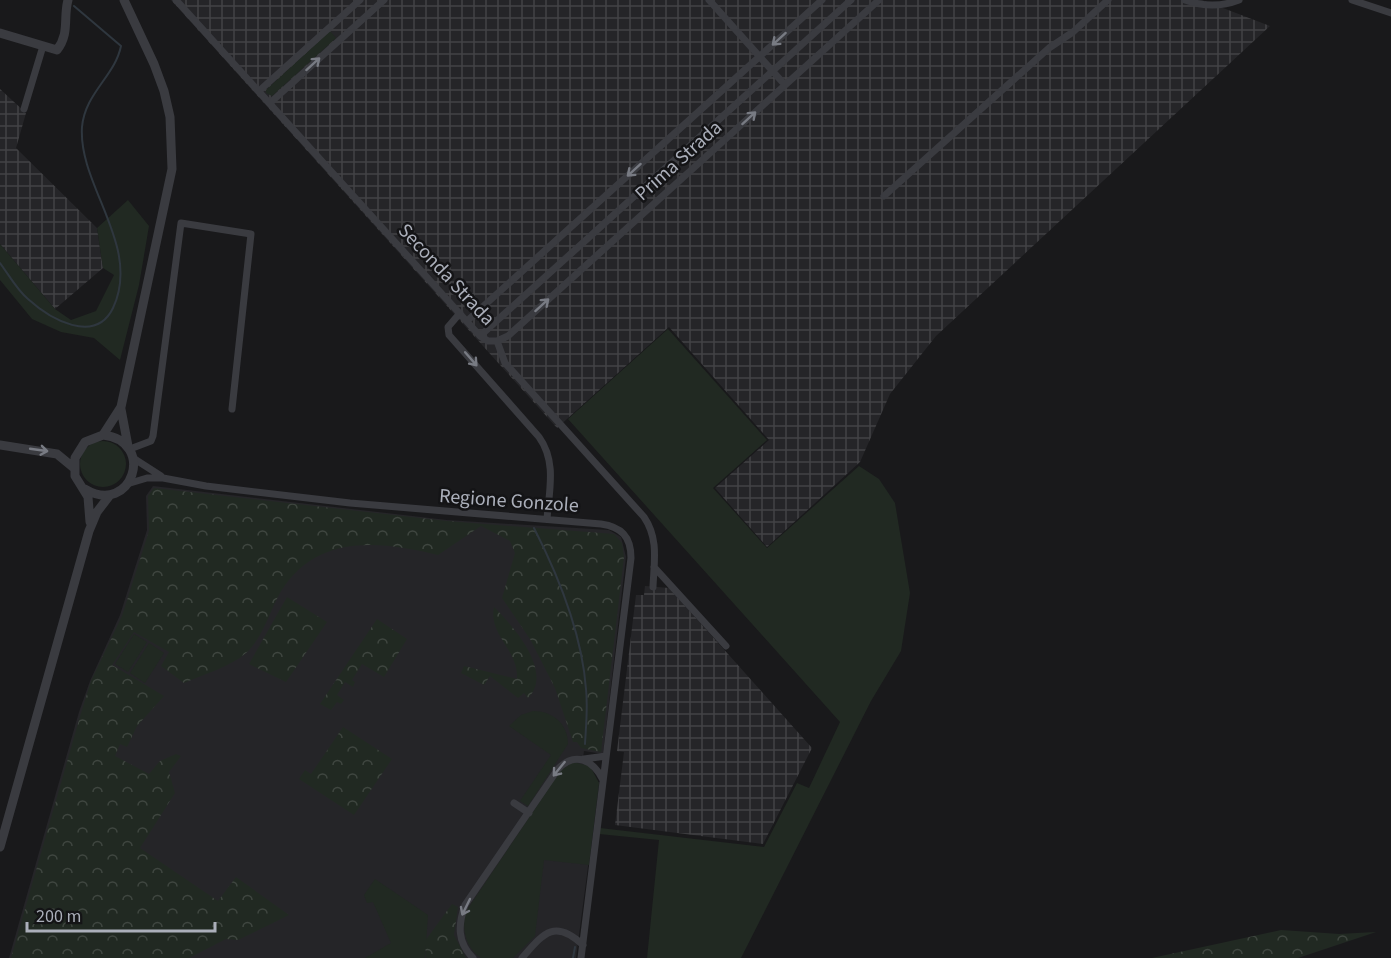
<svg xmlns="http://www.w3.org/2000/svg" width="1391" height="958" viewBox="0 0 1391 958" font-family="'Source Sans 3',sans-serif">
<defs>
<pattern id="industrial-grid" width="8" height="8" patternUnits="userSpaceOnUse" patternTransform="scale(1.5)"><rect width="8" height="8" fill="#252528"/><path d="M0 4h8M4 0v8" fill="none" stroke="#424245"/></pattern>
<pattern id="forest-crowns" width="20" height="18" patternUnits="userSpaceOnUse" patternTransform="scale(1.5)"><rect width="20" height="18" fill="#212922"/><path d="M2 6a3 3 0 1 1 6 0M12 15a3 3 0 1 1 6 0" fill="none" stroke="#3f4640"/></pattern>
</defs>
<rect width="100%" height="100%" fill="#19191b"/>
<path fill="#252528" d="M153,486l294,34 162,10 12,7 5,20 -23,197 -19,-3 -1,8 16,24 -23,175h-567l70,-246 11,-31 30,-66 27,-85 -1,-34z"/>
<path fill="url(#industrial-grid)" d="M171,0h1031l68,26 -334,310 -46,58 -30,68 -93,85 -52,-59 54,-48 -100,-113 -112,101z
M0,89l26,24 -10,35 81,80 6,40 -48,41 -55,-65z
M645,586l24,2 143,160 -49,96 -148,-19 9,-73 -7,-1 19,-156h8z"/>
<path fill="#212922" d="M330,31l6,7 -64,58 -6,-3v-3z
M128,200l21,26 -10,59 -19,75 -26,-22 -33,-6 -29,-13 -32,-39v-36l55,65 16,11 25,-9 18,-36 -11,-7 -6,-40z
M668,329l99,111 -54,48 54,60 92,-82 20,13 16,24 15,90 -9,58 -30,50 -130,257h-94l12,-118 -60,-6 1,-6 164,19 33,-64 12,5 31,-66 -272,-303z
M80 464a23 23 0 1 1 46 0a23 23 0 1 1-46 0Z
M134,634l13,8 -19,30 -13,-8z
M149,643l15,10 -19,30 -15,-10z
M533,711c20,0 35,13 35,33l-40,62 -8,-5 31,-46 -42,-29 12,-11z
M573,762l17,4 9,17 -10,82 -45,-5 -9,76 -22,22h-32c-15,-10 -21,-31 -14,-48l94,-140z
M375,879l53,36 -3,43h-60l26,-15 -18,-41 -6,1 -3,-8z"/>
<path fill="url(#forest-crowns)" d="M154,488l293,33 167,13 8,9 2,14 -23,195 -20,-4 -4,-6h-4l-18,-54 -25,-49 -28,-41 13,-45 -5,-12 -29,-15 -43,29c-58,-14 -122,-22 -158,38 -10,18 -18,46 -34,60 -16,14 -42,21 -62,30l-23,-17 8,-14 -35,-20 -22,33 52,31 -27,30 -10,21 -7,-3 -5,12 34,18 11,-13 16,-7 5,2 -12,16 6,21 -35,55 78,53 18,-24 53,38 -51,25 -12,-1 -37,19h-178l70,-245 10,-32 31,-65 27,-85 -1,-35z
M287,597l40,25 -41,60 -37,-18z
M494,607c20,20 60,65 34,91l-4,-5 -6,5 -28,-22 -6,9 -23,-12 3,-7 53,13c2,-29 -29,-44 -23,-72z
M377,619l30,20 -23,38 -22,-13 -10,16 3,2 -2,5 -8,-5 -8,13 7,5 -3,4 -4,-2 -6,8 -11,-6z
M343,727l49,32 -38,56 -55,-36 6,-9 6,4z
M452,904l6,3 -4,28 12,23h-40l-1,-17z
M1281,930l58,4 37,-2 -78,26h-146z"/>
<g fill="none" stroke-linecap="round" stroke-linejoin="round">
<path stroke="#2f373f" stroke-width="2" d="M0,263c9,12 17,27 28,36 22,20 67,46 85,9 29,-62 -35,-122 -31,-181 3,-34 33,-51 39,-81l-47,-40
M534,528c24,47 48,107 52,161 2,18 0,37 -1,55
M573,958l2,-11"/>
<path stroke="#3a3b40" stroke-width="7" d="M176,0l304,336 8,5h9l8,22 139,154c15,22 10,45 9,70
M709,0l76,85
M1185,0c19,7 36,7 54,0
M1352,0l39,13
M259,91l101,-91
M270,103l114,-103
M24,109l19,-63
M884,196l165,-148 24,-16 35,-32
M460,313l-12,14 1,8 90,102c18,25 10,54 8,82
M467,321l355,-321
M480,336l371,-336
M497,341l11,-5 371,-336
M130,449l21,-8 2,-5 28,-213 70,11 -19,175
M133,458l28,18
M127,484l20,-6h16l43,8 144,17 251,21c20,3 30,12 30,34l-50,400
M654,567l72,79
M584,759l22,-3
M514,803l15,10
M473,958c-16,-16 -15,-33 -8,-53l93,-136c17,-18 35,-9 45,11
M522,958c21,-24 32,-40 61,-13"/>
<path stroke="#3a3b40" stroke-width="9" d="M0,33l57,17c13,-17 6,-32 11,-50
M121,409l7,37
M103,435l18,-28 51,-238 -2,-52 -6,-26 -10,-27 -30,-64
M0,445l57,9 17,14
M85,489c47,28 72,-48 18,-54l-18,7 -10,16v18l13,21 2,25
M0,847l89,-316 8,-19 13,-17"/>
</g>
<defs><path id="oneway-shaft" d="M-6 0H5M1.5-3L5.5 0L1.5 3" fill="none" stroke-width="1.6" stroke-linecap="round" stroke-linejoin="round" transform="scale(1.5)"/></defs>
<g stroke="#787b83">
<use href="#oneway-shaft" transform="translate(779 39) rotate(138)"/>
<use href="#oneway-shaft" transform="translate(313 64) rotate(-42)"/>
<use href="#oneway-shaft" transform="translate(749 118) rotate(-42)"/>
<use href="#oneway-shaft" transform="translate(634 170) rotate(138)"/>
<use href="#oneway-shaft" transform="translate(542 305) rotate(-42)"/>
<use href="#oneway-shaft" transform="translate(471 359) rotate(49)"/>
<use href="#oneway-shaft" transform="translate(39 450) rotate(8)"/>
<use href="#oneway-shaft" transform="translate(559 769) rotate(129)"/>
<use href="#oneway-shaft" transform="translate(466 907) rotate(116)"/>
</g>
<g text-anchor="middle" stroke-width="5" stroke-linejoin="round" paint-order="stroke">
<g font-size="20" fill="#abafba" stroke="#141416">
<text transform="translate(678 160) rotate(-42)" y="7">Prima Strada</text>
<text transform="translate(447 274) rotate(47)" y="7">Seconda Strada</text>
<text transform="translate(509 500) rotate(4)" y="7">Regione Gonzole</text>
</g>
</g>
<path d="M27 922v9h188v-9" fill="none" stroke="#abafba" stroke-width="3"/>
<text x="36" y="922" font-size="18" fill="#abafba" stroke="#141416" stroke-width="4.5" paint-order="stroke">200 m</text>
</svg>
